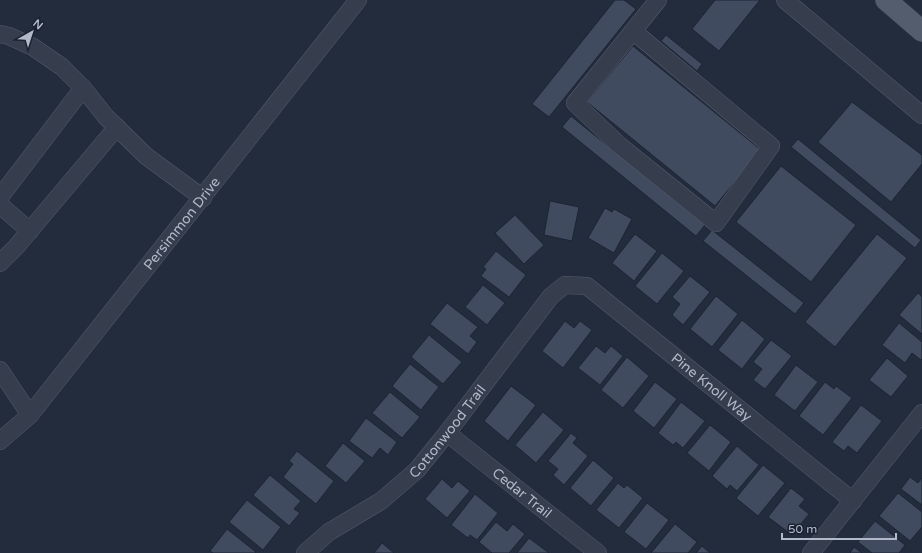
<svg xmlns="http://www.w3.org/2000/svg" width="922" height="553" viewBox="0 0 922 553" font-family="'Varela Round',sans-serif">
<rect width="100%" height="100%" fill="#222c3d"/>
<path fill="#414b60" stroke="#1d2534" d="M615,0h9l12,9 -87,108 -17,-13z
M715,0h45l-41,51 -27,-22z
M666,35l36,29 -5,7 -36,-30z
M633,46l128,104 -46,56 -128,-104z
M852,102l70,53v9l-31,38 -73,-60z
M571,116l134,109 -9,11 -134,-109z
M798,139l123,101 -6,8 -124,-101z
M781,166l75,59 -45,57 -75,-60z
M550,201l29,6 -7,34 -28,-6z
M605,208l7,4 2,-3 18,10 -18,34 -26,-15z
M515,215l29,30 -20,19 -29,-31z
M712,230l92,73 -9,11 -92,-73z
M635,234l22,17 -23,30 -22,-18z
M877,234l30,24 -72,89 -30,-25z
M496,251l30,24 -17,22 -28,-21 5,-7 -3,-2z
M662,253l22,18 -27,33 -22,-18z
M690,276l20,16 -27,33 -11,-10 8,-11 -8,-7z
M483,285l22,18 -18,22 -22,-18z
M918,293l4,4v37l-23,-19z
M716,296l22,18 -26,33 -22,-18z
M447,303l31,24 -8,9 7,6 -9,12 -38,-30z
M742,320l23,19 -23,30 -24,-19z
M565,321l9,7 6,-7 12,9 -29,38 -21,-17z
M899,323l23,19v17l-1,1 -9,-7 -7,10 -23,-18z
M429,335l33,27 -19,22 -32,-27z
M771,340l21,16 -27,33 -12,-9 9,-11 -9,-7z
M596,346l9,7 6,-7 12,10 -23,29 -22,-17z
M627,357l22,19 -26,32 -22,-18z
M887,358l21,18 -17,21 -22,-17z
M410,364l29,23 -18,23 -29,-24z
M796,365l22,17 -23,29 -21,-16z
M655,382l22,17 -23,29 -21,-17z
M825,382l9,7 2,-3 16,12 -29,37 -24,-19z
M511,386l25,19 -28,36 -24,-20z
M390,392l30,25 -18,21 -30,-25z
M681,402l24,19 -22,27 -7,-6 -3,3 -15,-12z
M861,405l21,16 -25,32 -9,-7 -4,5 -12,-9z
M543,412l21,18 -28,33 -21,-18z
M366,418l31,24 -9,13 -8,-7 -8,10 -23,-17z
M710,425l21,17 -22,29 -22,-18z
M571,433l6,5 -4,5 15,13 -24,29 -11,-10 5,-6 -10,-8z
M343,443l22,18 -19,22 -21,-17z
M737,446l22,19 -22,26 -7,-6 -3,4 -15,-13z
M297,451l37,30 -18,23 -33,-27 10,-13 -4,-3z
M593,460l21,18 -23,28 -21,-18z
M763,465l22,18 -27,33 -22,-18z
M270,475l31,26 -7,8 6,4 -11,13 -36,-31z
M910,477l8,6 4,-5v27l-21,-16z
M442,479l10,9 6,-7 12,10 -23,27 -22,-19z
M618,483l6,5 3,-3 16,13 -24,30 -23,-18z
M791,488l14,11 -6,7 10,8 -17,21 -24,-18z
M898,493l24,19v15l-12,14 -31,-25z
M475,494l23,19 -21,27 -7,-5 -2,3 -17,-13z
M247,500l34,27 -18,23 -34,-28z
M647,503l22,17 -23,29 -22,-17z
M875,521l30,24 -6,8h-27l-14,-11z
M496,522l11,9 6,-7 12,10 -16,19h-17l-13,-11z
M675,524l22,18 -9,11h-37z
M227,529l29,23 -1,1h-42l-3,-2z
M529,538l20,15h-32z
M382,543l12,10h-20z
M702,546l8,7h-14z
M854,547l8,6h-12z"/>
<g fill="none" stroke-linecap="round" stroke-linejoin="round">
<defs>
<g id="minor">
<path d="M785,0l137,115"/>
<path d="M633,31l138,115 -55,77 -97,-78 -44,-42 83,-103"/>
<path d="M0,34l9,2 24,11 29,20 21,21 23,29 40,39 57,42"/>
<path d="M0,197l83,-109"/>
<path d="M0,205l30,26"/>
<path d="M0,263l16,-16 101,-120"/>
<path d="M0,370l30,45"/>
<path id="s1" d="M447,433l151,120"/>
<path id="s2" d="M0,441l30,-26 328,-415"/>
<path id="s3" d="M305,553l24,-21 52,-31 36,-31 30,-37 104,-137 14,-11 22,1 266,215"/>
<path d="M811,553l111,-140"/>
</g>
<path id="major" d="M886,0l36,31"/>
</defs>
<use href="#minor" stroke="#545c6b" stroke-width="18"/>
<use href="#major" stroke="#3f4756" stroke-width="22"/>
<use href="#minor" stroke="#363e4d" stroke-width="17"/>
<use href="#major" stroke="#545d6e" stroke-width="21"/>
</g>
<g text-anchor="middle" stroke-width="3.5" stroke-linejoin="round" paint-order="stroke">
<g font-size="14" fill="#b2b9c9" stroke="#1b2332">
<text dy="5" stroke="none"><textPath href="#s2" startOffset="284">Persimmon Drive</textPath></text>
<text dy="5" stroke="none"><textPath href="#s3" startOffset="560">Pine Knoll Way</textPath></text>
<text dy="5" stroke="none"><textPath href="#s3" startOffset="189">Cottonwood Trail</textPath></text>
<text dy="5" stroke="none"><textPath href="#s1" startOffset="96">Cedar Trail</textPath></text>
</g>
</g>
<g transform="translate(32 32) rotate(39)" stroke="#1b2332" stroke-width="3" paint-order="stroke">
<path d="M0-3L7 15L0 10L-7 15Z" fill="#b2b9c9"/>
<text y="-6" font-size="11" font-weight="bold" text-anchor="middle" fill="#b2b9c9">N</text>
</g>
<path d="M782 533v6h114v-6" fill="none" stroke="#b2b9c9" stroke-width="2"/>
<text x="788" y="533" font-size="12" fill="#b2b9c9" stroke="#1b2332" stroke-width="3" paint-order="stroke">50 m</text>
</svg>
